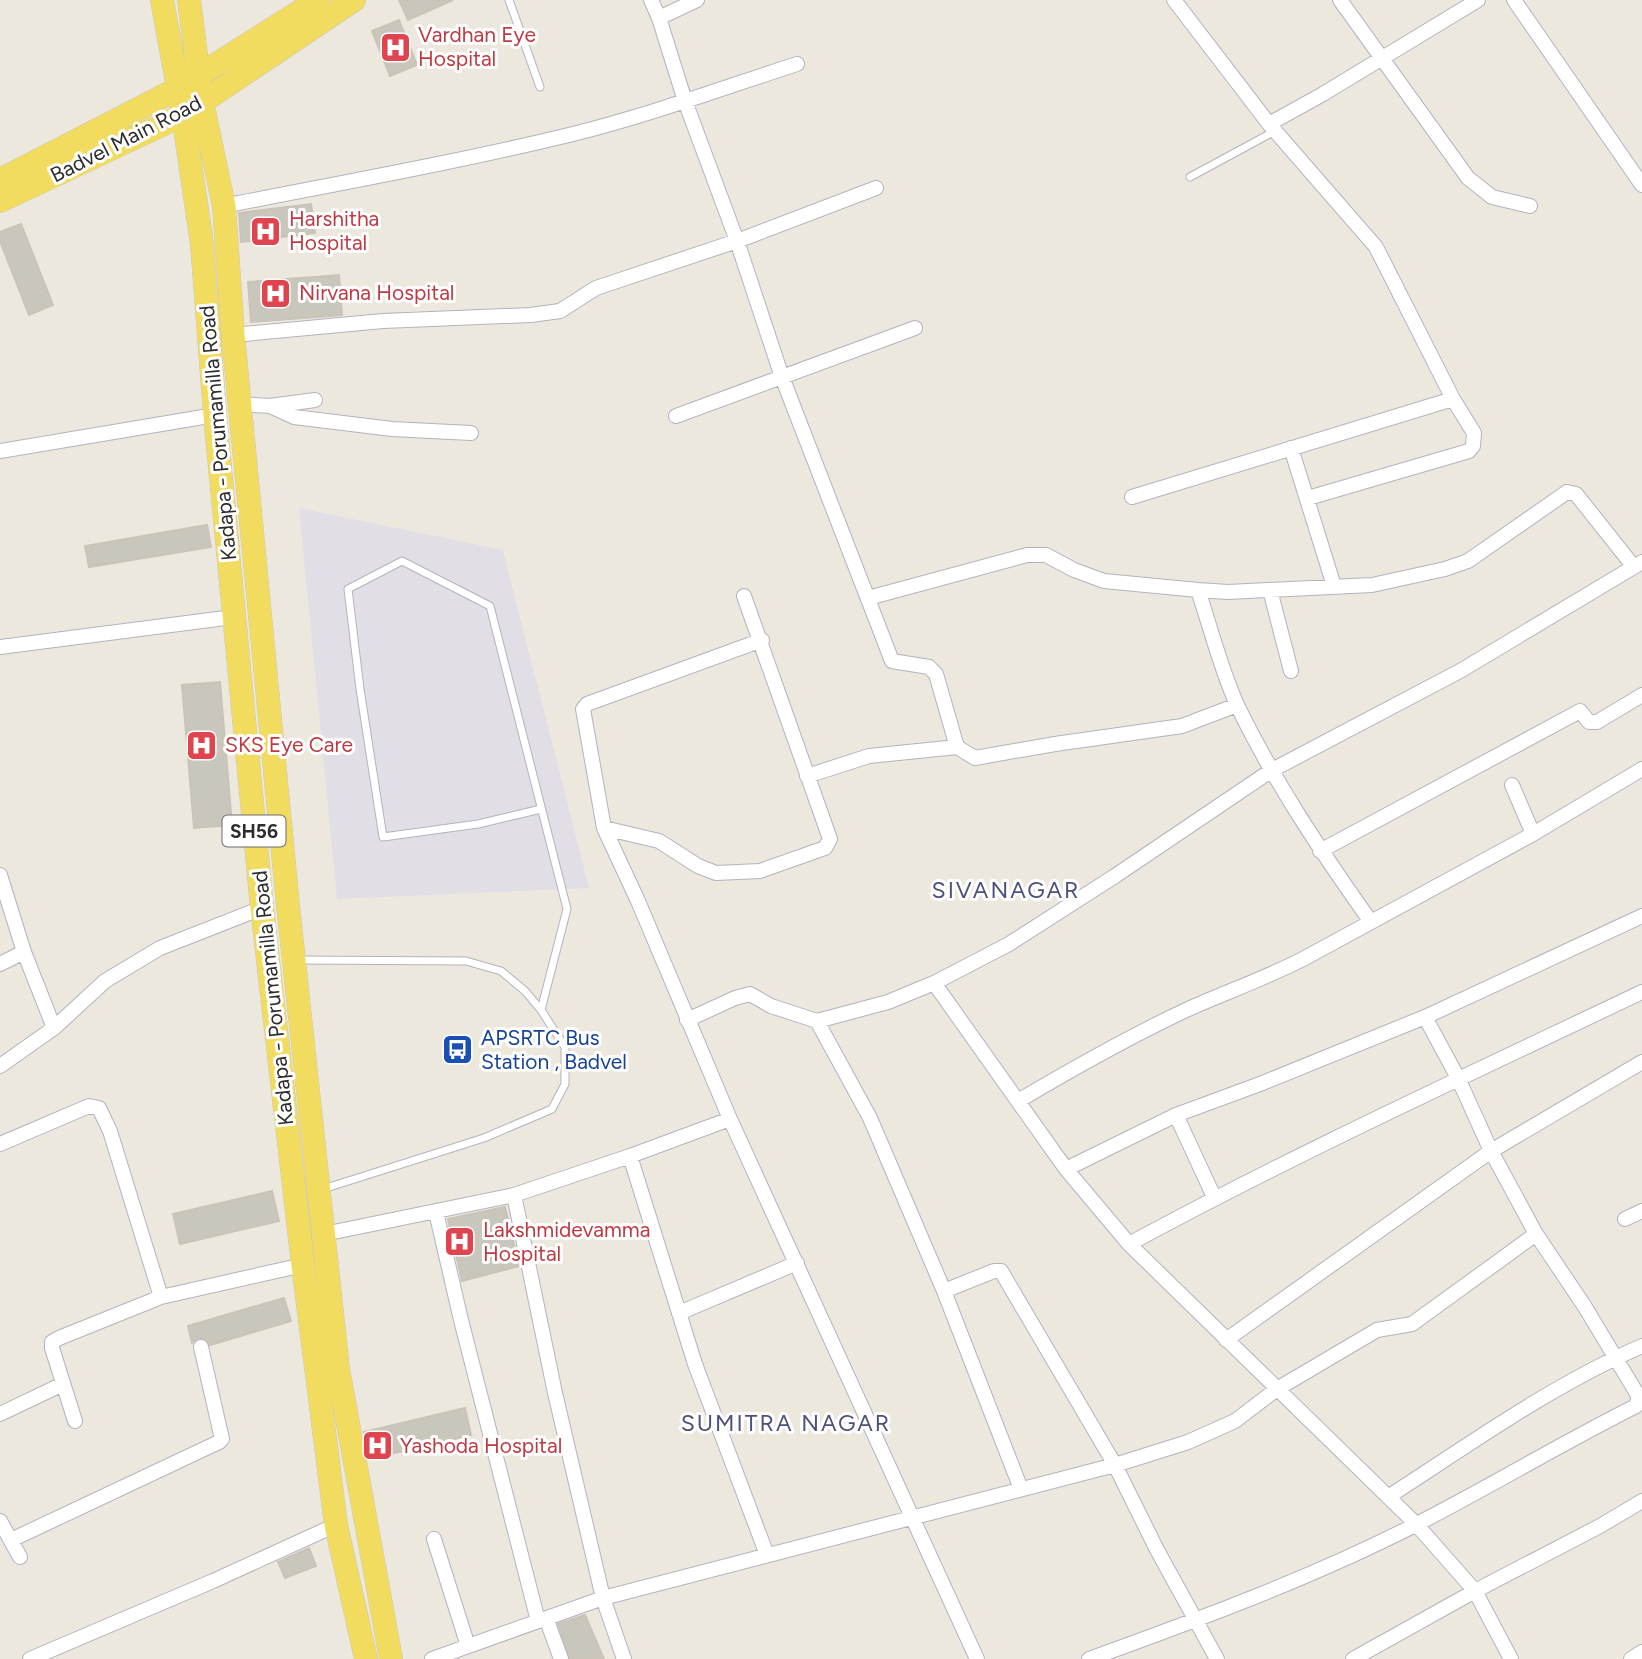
<svg xmlns="http://www.w3.org/2000/svg" width="1642" height="1659" viewBox="0 0 1642 1659" font-family="Figtree,sans-serif">
<rect width="100%" height="100%" fill="#ede8de"/>
<path fill="#e1dee6" d="M299,508l204,42 86,338 -252,11z"/>
<path fill="#c9c6bc" stroke="#c9c4b7" stroke-width="2" d="M399,0h54l-45,20z
M399,20l18,45 -27,11 -18,-45z
M311,204l4,29 -74,9 -2,-29z
M21,224l32,81 -24,10 -29,-74v-9z
M339,275l3,40 -91,7 -3,-40z
M207,525l4,22 -122,20 -4,-21z
M220,682l12,143 -38,3 -12,-143z
M272,1191l7,30 -99,23 -7,-30z
M505,1207l14,59 -57,15 -14,-62z
M284,1298l7,23 -81,24 -7,-7h-5l-6,5 -4,-17z
M465,1408l6,27 -102,24 -5,-27z
M309,1548l7,18 -31,12 -7,-16z
M585,1615l19,44h-34l-12,-35z"/>
<g fill="none" stroke-linecap="round" stroke-linejoin="round">
<defs>
<path id="lane" d="M509,0l31,87
M1190,177l85,-46
M297,960l169,1 35,10 24,20 16,19 24,37v37l-13,25 -68,29 -161,51
M541,1010l26,-101 -77,-303 -88,-45 -54,28 12,100 23,148 95,-13 63,-15"/>
<path id="street" d="M651,0l8,18 26,83 52,140 45,136 110,284 37,6 7,7 21,73
M1174,0l95,124 107,123 77,152 21,34 -1,13 -4,5 -161,47
M1340,0l128,178 24,19 38,9
M1514,0l128,185
M659,18l38,-18
M1269,124l54,-30 155,-94
M224,206c116,-23 234,-44 349,-72 76,-19 150,-46 224,-70
M233,335l150,-14 148,-6 29,-4 36,-23 141,-47 139,-53
M239,404l31,2 45,-6
M270,406l24,11 98,12 79,4
M676,416l239,-88
M1291,448l43,138
M0,451l215,-36
M1132,497l321,-98
M1198,590c12,36 24,83 40,117 37,76 84,146 133,215
M1270,590l21,81
M868,598l159,-43h19l28,15 30,11 94,9 30,2 144,-7 73,-16 23,-8 99,-69 9,2 58,73
M762,640l-175,64 -4,5 21,119 34,73 92,218 247,540
M0,647l233,-30
M807,776l62,-20 88,-9 18,11 80,-14 127,-18 55,-21
M1512,785l21,49
M604,828l55,13 39,25 18,7 44,-2 65,-23 5,-9 -86,-243
M1320,851l260,-140 9,11h8l45,-27
M0,875l24,77 30,76
M0,964l24,-12
M934,983l132,186 63,75 287,280 59,67 36,68
M687,1020l48,-22 15,-4 21,12 46,15 71,-19 46,-19 75,-39 106,-68 157,-106 188,-99 182,-109
M817,1021l53,97 74,173 77,198
M0,1066l54,-38 51,-47 55,-33 102,-40
M1018,1101c54,-32 109,-63 166,-90 39,-18 80,-32 119,-52l230,-125 109,-65
M1176,1115l38,82
M0,1144l89,-38 10,2 11,23 51,166 142,-32
M630,1156l65,208 72,191
M1066,1169l110,-54 84,-31 165,-67 217,-101
M514,1195l41,198 48,205 21,61
M436,1212l25,108 77,301
M1625,1219l17,-8
M324,1234l190,-39 116,-39 100,-37
M1129,1244c168,-91 341,-170 513,-252
M944,1291l50,-20h7l114,194 41,83 61,111
M679,1313l118,-50
M1226,1340l265,-189 151,-89
M0,1414l63,-30
M75,1421l-23,-73v-6l7,-4 102,-41
M1388,1497c82,-53 164,-112 254,-151
M0,1521l20,36
M434,1539l34,107
M11,1540l208,-98 3,-3 -21,-92
M546,1618l15,41
M30,1659l183,-78 123,-56
M432,1659l171,-61 512,-133 73,-23 47,-21 42,-32 100,-59 35,-6 124,-90
M1089,1659c111,-40 222,-81 328,-135 74,-38 145,-81 219,-118l3,-9 -54,-90 -49,-73 -45,-83 -33,-73 -33,-61
M1353,1659l122,-68 125,-65 42,-25
M1631,1659l11,-7"/>
<path id="primary" d="M162,0l21,115 19,129 13,171 47,493 41,357 33,260 30,134
M189,0l13,102 22,104 9,129 55,571 50,463 53,290
M0,180l177,-91 141,-89
M0,201l183,-86 171,-115"/>
</defs>
<use href="#lane" stroke="#b2b3bf" stroke-width="9"/>
<use href="#street" stroke="#b2b3bf" stroke-width="16"/>
<use href="#primary" stroke="#c8c8c8" stroke-width="24"/>
<use href="#lane" stroke="#fff" stroke-width="7"/>
<use href="#street" stroke="#fff" stroke-width="14"/>
<use href="#primary" stroke="#f2dc5f" stroke-width="23"/>
</g>
<defs>
<symbol id="hospital-square" viewBox="-11 -11 22 22"><rect x="-9" y="-9" width="18" height="18" rx="4" fill="#e0444e" stroke="#fff"/><path d="M-5-5h3v3.5h4V-5h3V5h-3V1.5h-4V5h-3Z" fill="#fff"/></symbol>
<symbol id="bus-square" viewBox="-11 -11 22 22"><rect x="-9" y="-9" width="18" height="18" rx="4" fill="#1a4fb4" stroke="#fff"/><path d="M-5-6H5V4H4V6H2V4H-2V6H-4V4H-5ZM-3.5-4V0h7V-4ZM-3.5 1.2v1.5H-2V1.2ZM2 1.2v1.5H3.5V1.2Z" fill="#fff"/></symbol>
</defs>
<g fill-rule="evenodd">
<use href="#hospital-square" x="378" y="30" width="35" height="35"/>
<use href="#hospital-square" x="248" y="214" width="35" height="35"/>
<use href="#hospital-square" x="258" y="276" width="35" height="35"/>
<use href="#hospital-square" x="184" y="728" width="35" height="35"/>
<use href="#bus-square" x="440" y="1032" width="35" height="35"/>
<use href="#hospital-square" x="442" y="1224" width="35" height="35"/>
<use href="#hospital-square" x="360" y="1428" width="35" height="35"/>
</g>
<g text-anchor="middle" stroke-width="6" stroke-linejoin="round" paint-order="stroke">
<rect fill="#fff" stroke="#6b6b6b" stroke-width="2" x="222.5" y="815.5" width="63" height="31" rx="5"/>
<g font-size="19" font-weight="bold" fill="#2c2c2c">
<text x="254" y="838">SH56</text>
</g>
<g font-size="21" fill="#be3a42" stroke="#fff" text-anchor="start">
<text x="418" y="42">Vardhan Eye<tspan x="418" dy="24">Hospital</tspan></text>
<text x="289" y="226">Harshitha<tspan x="289" dy="24">Hospital</tspan></text>
<text x="299" y="300">Nirvana Hospital</text>
<text x="225" y="752">SKS Eye Care</text>
<text x="483" y="1237">Lakshmidevamma<tspan x="483" dy="24">Hospital</tspan></text>
<text x="400" y="1453">Yashoda Hospital</text>
</g>
<g font-size="21" fill="#2c2c2c" stroke="#fff">
<text transform="translate(126 139) rotate(-27)" y="7">Badvel Main Road</text>
<text transform="translate(218 433) rotate(-95)" y="7">Kadapa - Porumamilla Road</text>
<text transform="translate(273 998) rotate(-96)" y="7">Kadapa - Porumamilla Road</text>
</g>
<g font-size="21" fill="#164399" stroke="#fff" text-anchor="start">
<text x="481" y="1045">APSRTC Bus<tspan x="481" dy="24">Station , Badvel</tspan></text>
</g>
<g font-size="23" letter-spacing="2" fill="#4b507d" stroke="#fff">
<text x="1006" y="898">SIVANAGAR</text>
<text x="786" y="1431">SUMITRA NAGAR</text>
</g>
</g>
</svg>
